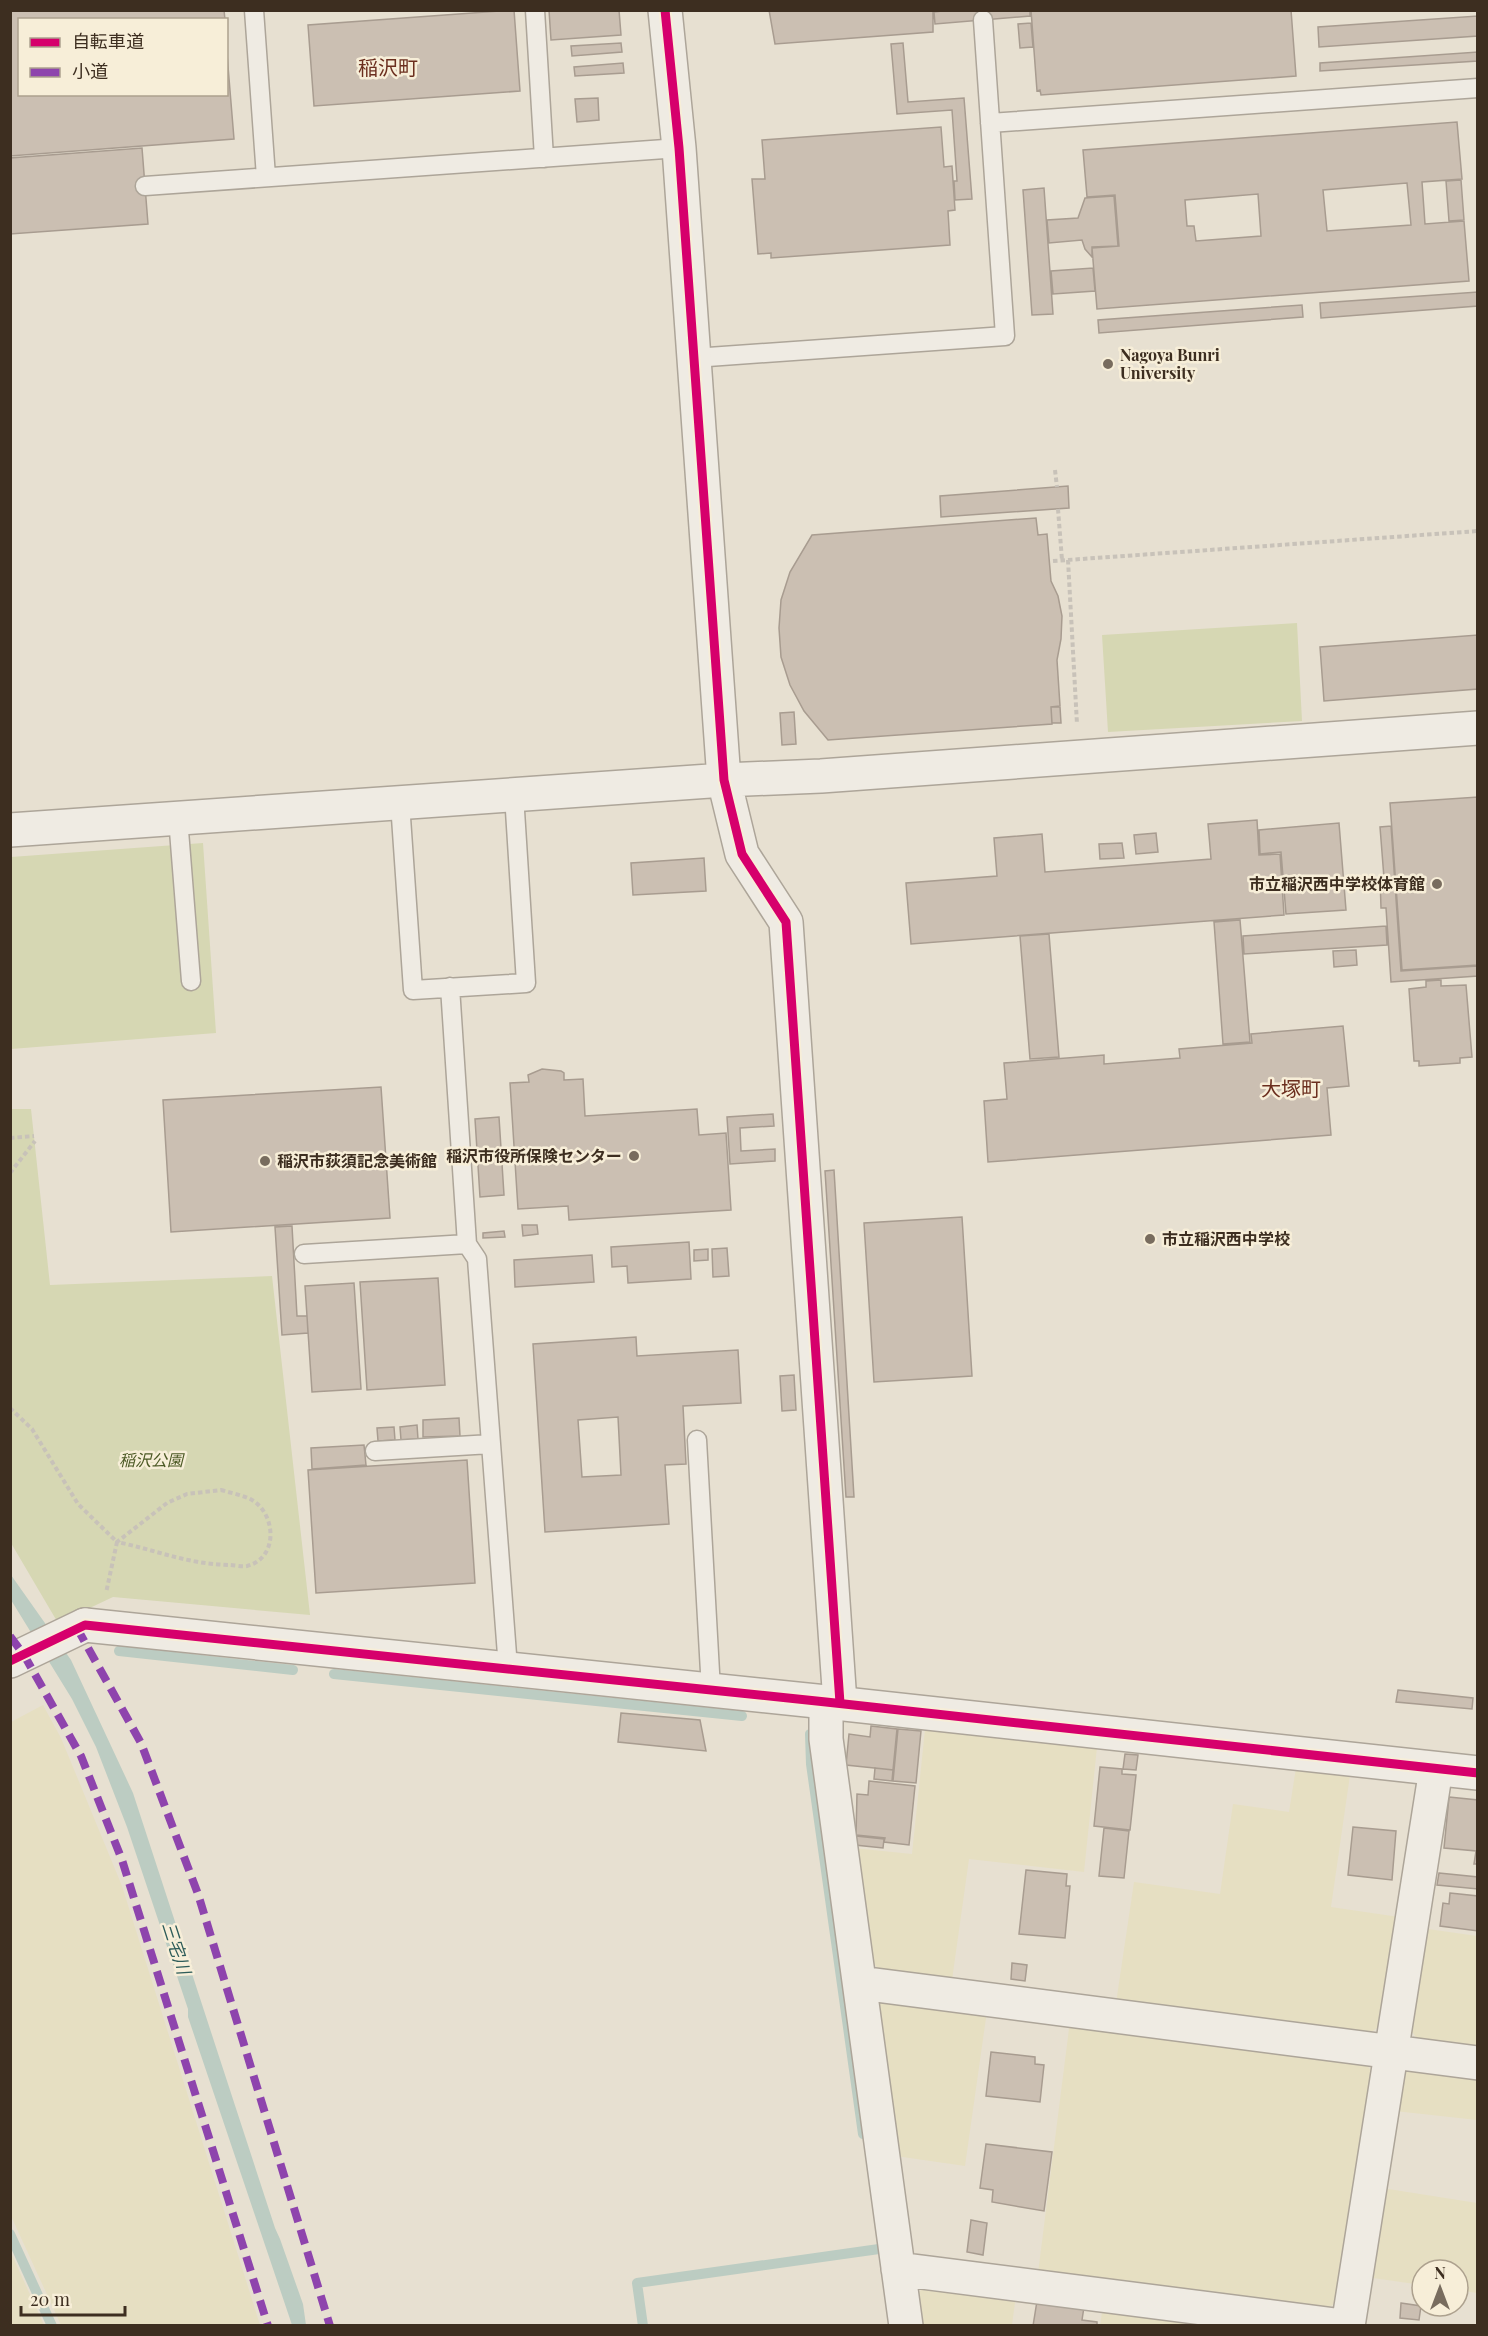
<svg xmlns="http://www.w3.org/2000/svg" width="1488" height="2336" viewBox="0 0 1488 2336" font-family="'Playfair Display','Noto Sans JP',serif">
<rect width="100%" height="100%" fill="#e7e0d1"/>
<path fill="#e6dfc2" d="M43,1705l18,33 61,148 138,439h-199l-50,-109v-494z
M925,1730l172,17 -13,125 -115,-13 -17,121 -70,-8 -14,-14 -15,-110 59,6z
M1296,1768l54,7 -19,132 68,10 -16,107 -16,11 -251,-32 18,-121 86,12 13,-90 56,8z
M1421,1928l56,8v112l-58,-7 -12,-16z
M888,1997l99,14 -22,155 -69,-10 -22,-146z
M1070,2021l293,39 10,13 -35,228 -14,10 -286,-38z
M1414,2064l63,7v49l-82,-9 3,-34z
M1382,2188l95,15v90l-19,-3v-20h-36v15l-56,-8z
M10,2253h1l33,72h-33z
M928,2283l88,12 -4,30h-94l-3,-29z
M1103,2306l146,20h-149z"/>
<path fill="#d6d7b3" d="M1297,623l5,98 -194,11 -6,-97z
M203,843l13,190 -205,16v-192z
M10,1109h21l19,176 222,-9 38,339 -197,-18 -55,26 -47,-80z"/>
<path fill="#bcccc2" d="M11,1575l60,85 62,133 142,435 5,11 23,65 3,21h-14l-104,-308v-8l-61,-182 -31,-80 -24,-48 -61,-99z"/>
<g fill="none" stroke-linecap="round" stroke-linejoin="round">
<path stroke="#bcccc2" stroke-width="10" d="M119,1651l174,19
M334,1674l408,42
M810,1734l1,30 52,370
M10,2234l42,92
M643,2326l-6,-43 242,-34"/>
</g>
<path fill="#cbbfb2" stroke="#a89c90" stroke-width="1.5" fill-rule="evenodd" d="M10,10h214l1,10h-205v74h206v-52l8,97 -224,17z
M514,10l6,81 -206,15 -6,-81z
M549,10h70l2,25 -70,5z
M769,10h164v22l-158,12z
M951,10h79v6l-95,8 -1,-12z
M1031,10h260l5,66 -255,19 -1,-5 -3,1z
M1478,16v20l-159,11 -1,-20z
M1031,23l2,24 -13,1 -2,-24z
M621,43l1,9 -50,4 -1,-10z
M903,43l5,59 56,-4 8,101 -17,1 -1,-19h3l-5,-71 -55,4 -6,-70z
M1478,52v9l-158,10v-8z
M623,63l1,10 -49,3 -1,-9z
M598,98l1,22 -22,2 -2,-23z
M1457,122l5,57 -40,3 3,42 39,-3 5,60 -372,28 -5,-61 27,-2 -4,-51 -28,2 -4,-47zM1407,183l4,42 -84,6 -4,-41zM1258,194l3,42 -65,5 -2,-15h-7l-2,-26z
M941,127l3,40 8,-1 3,44 -7,1 2,34 -179,13v-5l-13,1 -6,-75h13l-3,-39z
M142,148l6,76 -138,10v-76z
M1461,180l3,40 -15,1 -3,-40z
M1044,188l9,126 -21,1 -9,-125z
M1114,196l4,50 -26,1v10l-7,-8 -3,-9 -33,3 -2,-23 31,-2 7,-20z
M1093,268l2,23 -42,3 -2,-23z
M1478,292v14l-157,12 -1,-15z
M1302,305l1,12 -204,16 -1,-13z
M1068,486l1,22 -128,9 -1,-21z
M1036,518l2,17 9,-1 4,47 7,15 4,20 -1,23 -4,21 3,46 -9,1 1,17 -224,16 -24,-29 -14,-26 -9,-28 -2,-29 2,-28 9,-28 22,-37z
M1478,635v54l-154,12 -4,-54z
M1051,707h9l1,16h-9z
M794,712l2,32 -14,1 -2,-32z
M1478,797v168l-76,5 -12,-167z
M1257,820l2,35 21,-1 4,61 -373,29 -5,-61 91,-7 -3,-38 48,-4 3,38 166,-13 -3,-35z
M1339,823l7,87 -60,4 -5,-62 -21,2 -1,-24z
M1391,826l10,145 77,-5v10l-87,6 -5,-74h-5l-1,-30h4l-4,-51z
M1156,833l2,19 -22,2 -2,-19z
M1122,843l2,15 -24,1 -1,-15z
M704,858l2,33 -73,4 -2,-32z
M1240,920l10,122 -27,2 -9,-122z
M1386,926l1,19 -143,9 -1,-18z
M1049,934l10,123 -29,2 -10,-123z
M1356,950l1,15 -23,2 -1,-16z
M1441,980v6l25,-1 6,72 -12,1v5l-41,3v-5h-5l-5,-72 17,-2v-6z
M1343,1026l6,60 -22,2 4,47 -343,27 -4,-61 23,-2 -3,-36 100,-8v9l76,-6 -1,-9 73,-6 -1,-9z
M542,1069l19,2 3,2v7l19,-1 2,37 112,-7 2,26 27,-2 5,77 -162,10 -1,-14 -50,3 -8,-126 19,-1 -1,-7z
M381,1087l9,131 -219,14 -8,-132z
M773,1114l1,12 -34,2 1,23 34,-2v12l-45,3 -3,-47z
M499,1117l5,78 -24,2 -5,-78z
M834,1170l20,327h-8l-21,-326z
M962,1217l10,159 -98,6 -10,-159z
M522,1225h15l1,9 -15,2z
M292,1226l5,90h10l1,17 -26,2 -7,-108z
M504,1231l1,6 -22,1v-5z
M689,1242l2,37 -63,4 -1,-17 -15,1 -1,-20z
M727,1248l2,28 -16,1 -1,-28z
M708,1249v11l-14,1v-11z
M592,1255l2,27 -79,5 -1,-27z
M438,1278l7,107 -78,5 -7,-108z
M354,1283l7,106 -49,3 -7,-106z
M636,1337l1,19 101,-6 3,53 -58,3 3,58 -21,1 4,59 -124,8 -12,-188zM618,1417l3,58 -39,2 -4,-57z
M794,1375l2,35 -14,1 -2,-35z
M459,1418l1,18 -37,1v-17z
M417,1425l1,14 -17,1 -1,-13z
M394,1427l1,13 -17,1 -1,-13z
M364,1445l2,20 -54,4 -1,-21z
M467,1460l8,123 -159,10 -8,-123z
M1398,1690l75,8 -1,11 -76,-7z
M621,1713l79,7 6,31 -88,-9z
M871,1726l26,3 -4,41 -47,-5 3,-31 21,3z
M898,1729l23,2 -5,52 -23,-2z
M1125,1754l13,1 -2,15 -13,-1z
M1100,1767l22,2v5l14,1 -6,55 -36,-4z
M875,1768l18,2 -1,11 -18,-2z
M869,1781l46,5 -6,59 -25,-3 1,-4 -29,-3 1,-41 11,1z
M1449,1797l29,3v64h-4l2,-13 -32,-3z
M1353,1827l43,4 -4,49 -44,-5z
M1104,1828l25,3 -5,47 -25,-2z
M856,1836l28,3 -1,9 -28,-3z
M1026,1870l41,4 -1,12h4l-5,52 -46,-4z
M1439,1873l39,4v12l-41,-4z
M1450,1893l28,3v35l-38,-5 3,-23 6,1z
M1012,1963l15,2 -2,16 -14,-2z
M991,2052l44,5v7l9,1 -4,37 -54,-6z
M986,2144l66,8 -8,59 -52,-9 1,-12 -13,-2z
M971,2220l16,3 -4,32 -16,-3z
M1037,2301l47,6 -2,13 15,2v4h-64z
M1401,2303l20,3 -2,14 -19,-2z"/>
<g fill="none" stroke-linecap="round" stroke-linejoin="round">
<defs>
<path id="service" d="M254,10l12,167
M535,10l9,148
M990,123l488,-35
M145,186l534,-38
M694,358l311,-22 -22,-316
M400,803l13,187 113,-7 -12,-188
M178,818l13,163
M450,987l17,257 10,15 31,409
M304,1254l163,-10
M697,1440l14,250
M375,1451l116,-7"/>
<path id="minor" d="M665,10l14,138 45,632 18,74 44,68 54,781
M10,830l714,-50 97,-4 657,-48
M10,1661l75,-36
M826,1702v37l80,587
M860,1983l618,80
M898,2269l445,57
M1348,2326l88,-557"/>
<path id="tertiary" d="M85,1625l741,77 652,71"/>
</defs>
<use href="#service" stroke="#ada599" stroke-width="21"/>
<use href="#minor" stroke="#ada599" stroke-width="36"/>
<use href="#tertiary" stroke="#ada599" stroke-width="36"/>
<path stroke="#c8c2b9" stroke-width="4" stroke-dasharray="4.5 3" stroke-linecap="butt" d="M1055,470l2,17
M1058,509l4,51
M1068,560l9,164
M1053,561l425,-30
M10,1138l24,-2
M10,1173l25,-32
M10,1408l22,21 46,75 39,38 -11,51
M221,1490c10,3 22,5 31,10 24,14 27,58 -5,66 -5,1 -13,-1 -18,-1 -42,-1 -73,-15 -112,-23l50,-39 20,-9z"/>
<use href="#service" stroke="#efebe3" stroke-width="18"/>
<use href="#minor" stroke="#efebe3" stroke-width="33"/>
<use href="#tertiary" stroke="#efebe3" stroke-width="33"/>
<path stroke="#8e44ad" stroke-width="8" stroke-dasharray="15 8" stroke-linecap="butt" d="M77,1628l64,115 57,151 132,432
M10,1636l14,19 57,101 41,104 146,466"/>
<defs>
<path id="cycleway" d="M665,10l14,138 45,632 18,74 44,68 54,781
M10,1661l75,-36 741,77 652,71"/>
</defs>
<use href="#cycleway" stroke="#f7eed8" stroke-width="13"/>
<use href="#cycleway" stroke="#d6006c" stroke-width="9"/>
</g>
<g fill="#786c5e" stroke="#f7eed8" stroke-width="2">
<circle cx="1108" cy="364" r="6"/>
<circle cx="1437" cy="884" r="6"/>
<circle cx="634" cy="1156" r="6"/>
<circle cx="265" cy="1161" r="6"/>
<circle cx="1150" cy="1239" r="6"/>
</g>
<g text-anchor="middle" stroke-width="5" stroke-linejoin="round" paint-order="stroke">
<g font-size="16" font-weight="bold" fill="#3d2e20" stroke="#f7eed8" text-anchor="start">
<text x="1120" y="361">Nagoya Bunri<tspan x="1120" dy="18">University</tspan></text>
<text x="1425" y="890" text-anchor="end">市立稲沢西中学校体育館</text>
<text x="622" y="1162" text-anchor="end">稲沢市役所保険センター</text>
<text x="277" y="1167">稲沢市荻須記念美術館</text>
<text x="1162" y="1245">市立稲沢西中学校</text>
</g>
<g font-size="16" font-style="italic" fill="#4d5a26" stroke="#f7eed8">
<text x="151" y="1466">稲沢公園</text>
</g>
<g font-size="18" font-style="italic" fill="#2f5d5a" stroke="#f7eed8">
<text transform="translate(176 1948) rotate(72)" y="6">三宅川</text>
</g>
<g font-size="20" fill="#6b2e1e" stroke="#f7eed8">
<text x="388" y="75">稲沢町</text>
<text x="1291" y="1096">大塚町</text>
</g>
</g>
<rect width="1488" height="2336" fill="none" stroke="#3d2e20" stroke-width="24"/>
<rect x="18" y="18" width="210" height="78" fill="#f7eed8" stroke="#ada18e" stroke-width="1.5"/>
<rect x="30" y="38" width="30" height="9" fill="#d6006c" stroke="#ada18e" stroke-width="1.5"/>
<text x="72" y="48" font-size="18" fill="#3d2e20">自転車道</text>
<rect x="30" y="68" width="30" height="9" fill="#8e44ad" stroke="#ada18e" stroke-width="1.5"/>
<text x="72" y="78" font-size="18" fill="#3d2e20">小道</text>
<g transform="translate(1440 2288)"><circle r="28" fill="#f7eed8" stroke="#ada18e" stroke-width="1.5"/>
<path d="M0-4.5L10 22L0 15L-10 22Z" fill="#786c5e"/>
<text y="-9" font-size="16" font-weight="bold" text-anchor="middle" fill="#3d2e20">N</text>
</g>
<path d="M21 2306v9h104v-9" fill="none" stroke="#3d2e20" stroke-width="3"/>
<text x="30" y="2306" font-size="18" fill="#3d2e20" stroke="#f7eed8" stroke-width="4.5" paint-order="stroke">20 m</text>
</svg>
